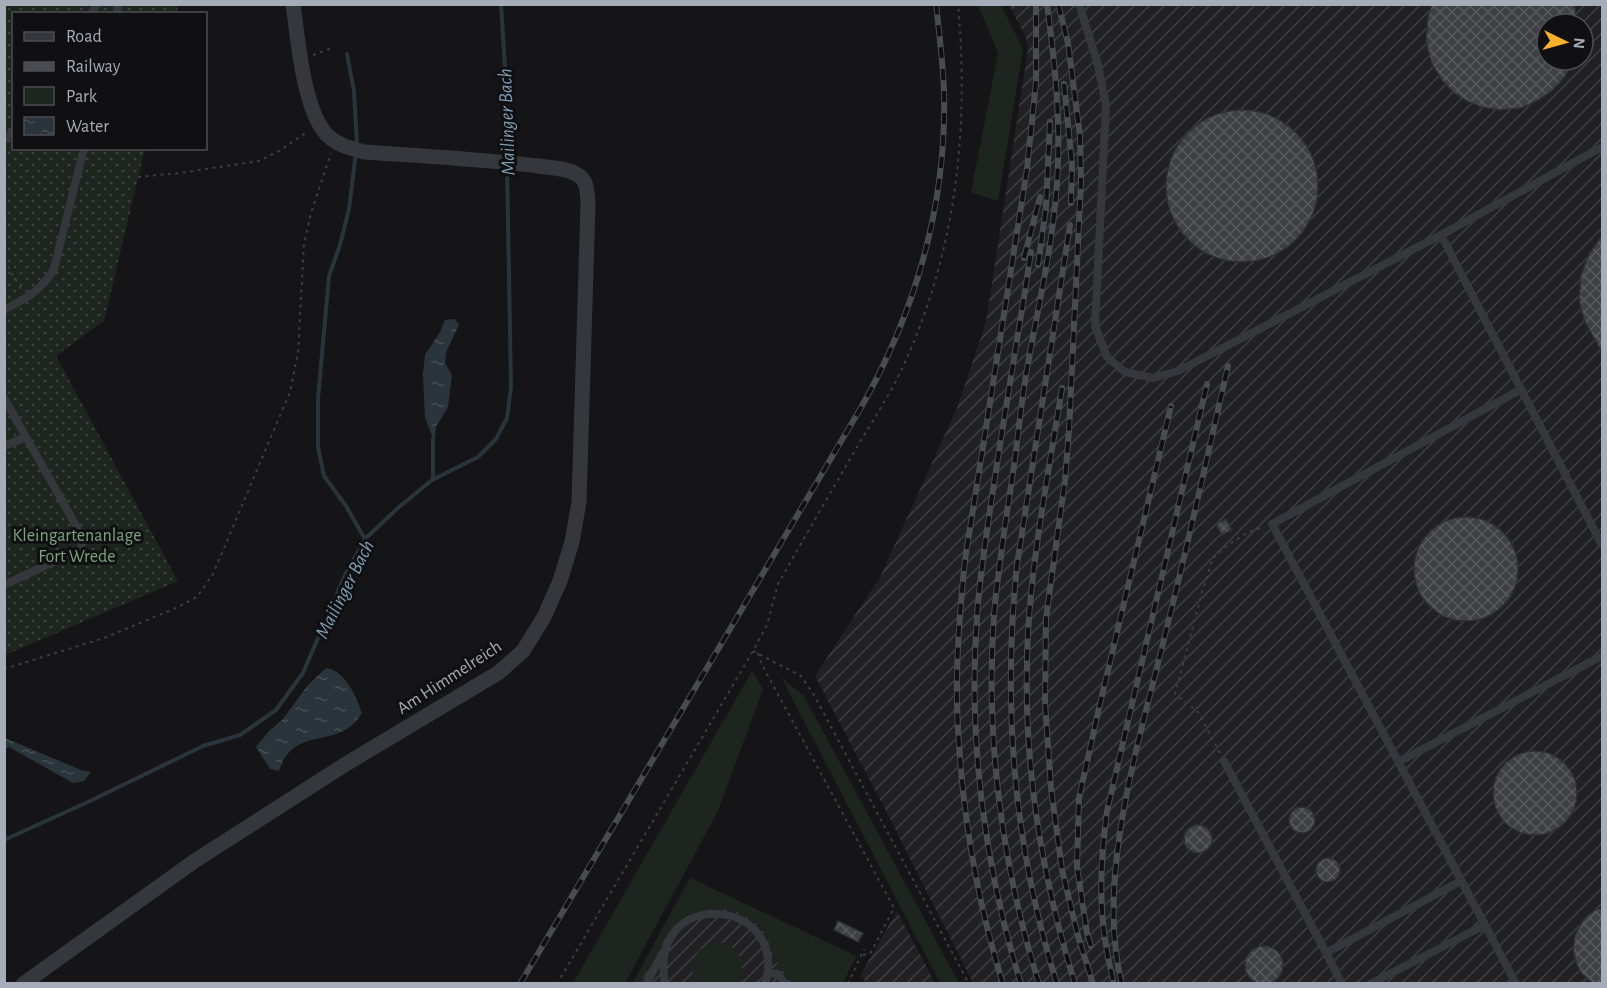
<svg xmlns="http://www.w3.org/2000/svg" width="1607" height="988" viewBox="0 0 1607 988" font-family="'Alegreya Sans',sans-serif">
<defs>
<pattern id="industrial-furrows" width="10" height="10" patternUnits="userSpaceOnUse" patternTransform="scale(1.5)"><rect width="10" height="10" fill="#212124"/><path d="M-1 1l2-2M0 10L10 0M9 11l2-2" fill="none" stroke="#3e3f42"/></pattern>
<pattern id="garden-dots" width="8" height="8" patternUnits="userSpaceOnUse" patternTransform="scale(1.5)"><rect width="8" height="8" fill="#1d251e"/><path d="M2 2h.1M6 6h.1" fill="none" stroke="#3b423d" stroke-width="1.8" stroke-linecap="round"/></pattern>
<pattern id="water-ripples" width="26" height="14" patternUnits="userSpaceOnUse" patternTransform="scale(1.5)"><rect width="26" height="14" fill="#2a343b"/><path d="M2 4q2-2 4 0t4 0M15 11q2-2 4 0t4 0" fill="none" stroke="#464f55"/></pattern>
<pattern id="building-cross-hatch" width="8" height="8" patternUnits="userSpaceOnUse" patternTransform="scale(1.5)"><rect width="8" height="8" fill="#3f4044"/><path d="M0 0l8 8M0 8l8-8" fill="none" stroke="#58595d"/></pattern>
</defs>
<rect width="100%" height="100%" fill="#151517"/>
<path fill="url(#industrial-furrows)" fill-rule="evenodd" d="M1009,5h593v978h-629l-86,-170 -72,-137 65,-99 77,-169 29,-86 42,-273 -2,-11zM1547,24h36v36h-36z
M690,878l166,78 -13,27 -210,1z
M897,911l38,72h-69l-5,-9z"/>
<path fill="#1d251e" d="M978,5h23l22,44 -25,152 -27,-9 27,-139z
M752,671l11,18 -45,122 -93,172h-52z
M781,677l23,19 155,287h-19z
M690,878l166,78 -13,27h-52c-4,-9 -11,-14 -15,-23 -6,-11 -6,-23 -16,-33 -23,-25 -64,-23 -87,1 -10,10 -25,42 -33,55l-8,1z
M718,942c23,4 29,22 20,41h-41c-11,-20 -1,-38 21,-41z"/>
<path fill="url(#garden-dots)" d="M5,5h173l-2,8 -162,1v134l131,1 -41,172 -48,35 122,225 -173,74z"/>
<path fill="url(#water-ripples)" d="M455,319l4,6 -13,27 -1,11 7,12 -4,32 -12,20 -1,12h-2l-8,-22 -2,-42 2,-20 15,-23 5,-12z
M326,668c19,2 30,28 36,45 -23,39 -68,10 -83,58l-9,-2 -14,-22 13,-16 14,-12 25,-34z
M5,738l76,32 10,2 -7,9 -11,2 -64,-36 -4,2z"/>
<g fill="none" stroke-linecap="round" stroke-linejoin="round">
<path stroke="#2a343b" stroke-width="4" d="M501,4l7,112 -1,42
M347,54l7,37 3,54
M356,152l-7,57 -9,36 -11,31 -11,123v48l6,29 22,30 19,33
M433,439v41
M4,840l86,-39 113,-55 37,-11 36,-25 27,-37 42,-98 20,-36 34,-32 33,-27 46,-23 18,-18 11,-21 4,-31 -4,-221"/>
</g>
<path fill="url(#building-cross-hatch)" stroke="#2f2f33" stroke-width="1.5" d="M1432,4h142l4,20h-31v36h27l-10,18 -12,13 -15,10 -16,7 -21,2 -19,-3 -16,-7 -13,-9 -10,-11 -11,-18 -5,-21 2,-25z
M1166 186a76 76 0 1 1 152 0a76 76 0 1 1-152 0Z
M1602,235v117l-18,-32 -5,-20 2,-25 8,-21z
M1414 569a52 52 0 1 1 104 0a52 52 0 1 1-104 0Z
M1226,519l6,11 -10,5 -6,-11z
M1493 793a42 42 0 1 1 84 0a42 42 0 1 1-84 0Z
M1289 820a13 13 0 1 1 26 0a13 13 0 1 1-26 0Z
M1184 839a14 14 0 1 1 28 0a14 14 0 1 1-28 0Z
M1316 870a12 12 0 1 1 24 0a12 12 0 1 1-24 0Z
M1602,908v76h-8l-12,-10 -5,-9 -4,-15 2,-15 9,-16 11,-9z
M838,921l25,12 -5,9 -24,-12z
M1245 965a19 19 0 1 1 38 0a19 19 0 1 1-38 0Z"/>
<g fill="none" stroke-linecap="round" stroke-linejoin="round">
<path stroke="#3c3e43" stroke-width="2" stroke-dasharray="3 4.5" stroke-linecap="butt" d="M313,55l19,-7
M138,177l42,-4 79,-12 20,-10 28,-19
M4,260l17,29
M753,651l48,25 13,19 155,289
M758,653l3,10 133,245 -24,46 -9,1
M4,669l100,-31 72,-30 21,-11 16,-23 77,-182 8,-39 6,-109 7,-31 20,-60
M1220,753l-22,-41 -23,-18 28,-105 10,-31 15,-13 19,-12 16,-6
M557,984l196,-333 14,-26 11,-41c26,-46 53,-92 79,-137 17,-29 36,-57 49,-87 51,-114 63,-233 52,-356
M848,984l16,-35"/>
<path stroke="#36373c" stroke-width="8" d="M1079,4l19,61 8,40 -11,221 12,31 18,15 28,6 25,-7 263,-136 161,-88
M91,14l6,-10
M117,14l1,-10
M4,140l10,-10
M1441,235l161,310
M4,310c21,-11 38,-20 50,-41l30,-121
M4,398l79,140 -2,10 -4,3 -73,34
M4,446l22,-9
M1224,761l102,192
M1398,762l204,-106
M1485,925l31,59
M768,973l10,1 7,10
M646,984l16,-30
M665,984c-18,-101 126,-86 100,0
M1342,984l-16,-31 135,-72
M1370,984l115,-59 -213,-401 248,-134"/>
<path stroke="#36373c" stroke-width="15" d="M23,984l173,-124 150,-96 152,-91 25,-22 21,-34 16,-36 12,-39 7,-40 9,-298c-1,-11 0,-23 -10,-29 -10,-7 -28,-7 -40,-9 -57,-7 -116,-10 -174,-14 -14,-4 -27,-7 -37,-17 -24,-26 -29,-96 -34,-131"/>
<defs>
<path id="rail" d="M1058,4l10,39 12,93 1,45 -12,249 -4,50 -19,138 -1,85 6,85 11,82 16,66 15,48
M1064,84l8,80 -1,39
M1024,258l16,-61
M1038,265l8,-58 4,-85
M1062,388c-12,76 -27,152 -33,229 -9,123 9,249 46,367
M1091,946l-4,-13 -10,-66 2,-69 20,-90 72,-302
M1113,980c-15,-61 -14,-107 -6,-169l100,-427
M520,984l339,-573c56,-97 88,-206 85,-320 -1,-29 -5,-58 -8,-87
M1003,984c-28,-89 -43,-186 -46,-279 -1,-48 3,-97 8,-145l62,-391 9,-87v-78
M1021,984c-37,-118 -53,-246 -44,-368 3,-43 10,-85 16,-126 12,-80 26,-159 38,-238
M1039,984c-37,-118 -54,-246 -45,-369 4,-47 12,-95 19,-142 5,-35 8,-70 14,-104 12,-68 29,-136 31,-206 2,-53 -4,-106 -11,-159
M1057,984c-43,-136 -55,-277 -40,-419l53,-340
M1122,984c-28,-108 20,-251 45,-357 22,-87 41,-174 61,-261"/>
</defs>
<use href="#rail" stroke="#494b51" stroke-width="6"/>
<use href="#rail" stroke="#101012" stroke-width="4" stroke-dasharray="11" stroke-linecap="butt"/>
</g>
<g text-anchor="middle" stroke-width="6" stroke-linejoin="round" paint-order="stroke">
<g font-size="18" fill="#7ca37e" stroke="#101012">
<text x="77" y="541">Kleingartenanlage<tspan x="77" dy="21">Fort Wrede</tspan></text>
</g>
<g font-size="18" fill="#a6acb8" stroke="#101012">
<text transform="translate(449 677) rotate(-33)" y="6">Am Himmelreich</text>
</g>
<g font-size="20" font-style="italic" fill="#7c9bb4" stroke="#101012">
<text transform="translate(506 122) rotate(-92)" y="7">Mailinger Bach</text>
<text transform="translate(344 589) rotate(-63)" y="7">Mailinger Bach</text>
</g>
</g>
<rect width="1607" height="988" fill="none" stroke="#a6acb8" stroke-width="12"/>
<rect x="12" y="12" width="195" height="138" fill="#101012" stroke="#4c4e54" stroke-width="1.5"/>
<rect x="24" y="32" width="30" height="9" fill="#36373c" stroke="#4c4e54" stroke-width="1.5"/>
<text x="66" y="42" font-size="18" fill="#a6acb8">Road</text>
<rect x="24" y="62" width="30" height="9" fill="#494b51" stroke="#4c4e54" stroke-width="1.5"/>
<text x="66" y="72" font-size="18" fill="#a6acb8">Railway</text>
<rect x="24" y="87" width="30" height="18" fill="#1d251e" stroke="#4c4e54" stroke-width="1.5"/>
<text x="66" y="102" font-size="18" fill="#a6acb8">Park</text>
<rect x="24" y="117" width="30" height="18" fill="url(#water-ripples)" stroke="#4c4e54" stroke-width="1.5"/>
<text x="66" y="132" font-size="18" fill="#a6acb8">Water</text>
<g transform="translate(1565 42) rotate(95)"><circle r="28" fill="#101012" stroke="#4c4e54" stroke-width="1.5"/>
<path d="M0-4.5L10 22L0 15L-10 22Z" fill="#f9b02b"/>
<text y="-9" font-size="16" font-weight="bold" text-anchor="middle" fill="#a6acb8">N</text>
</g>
</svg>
